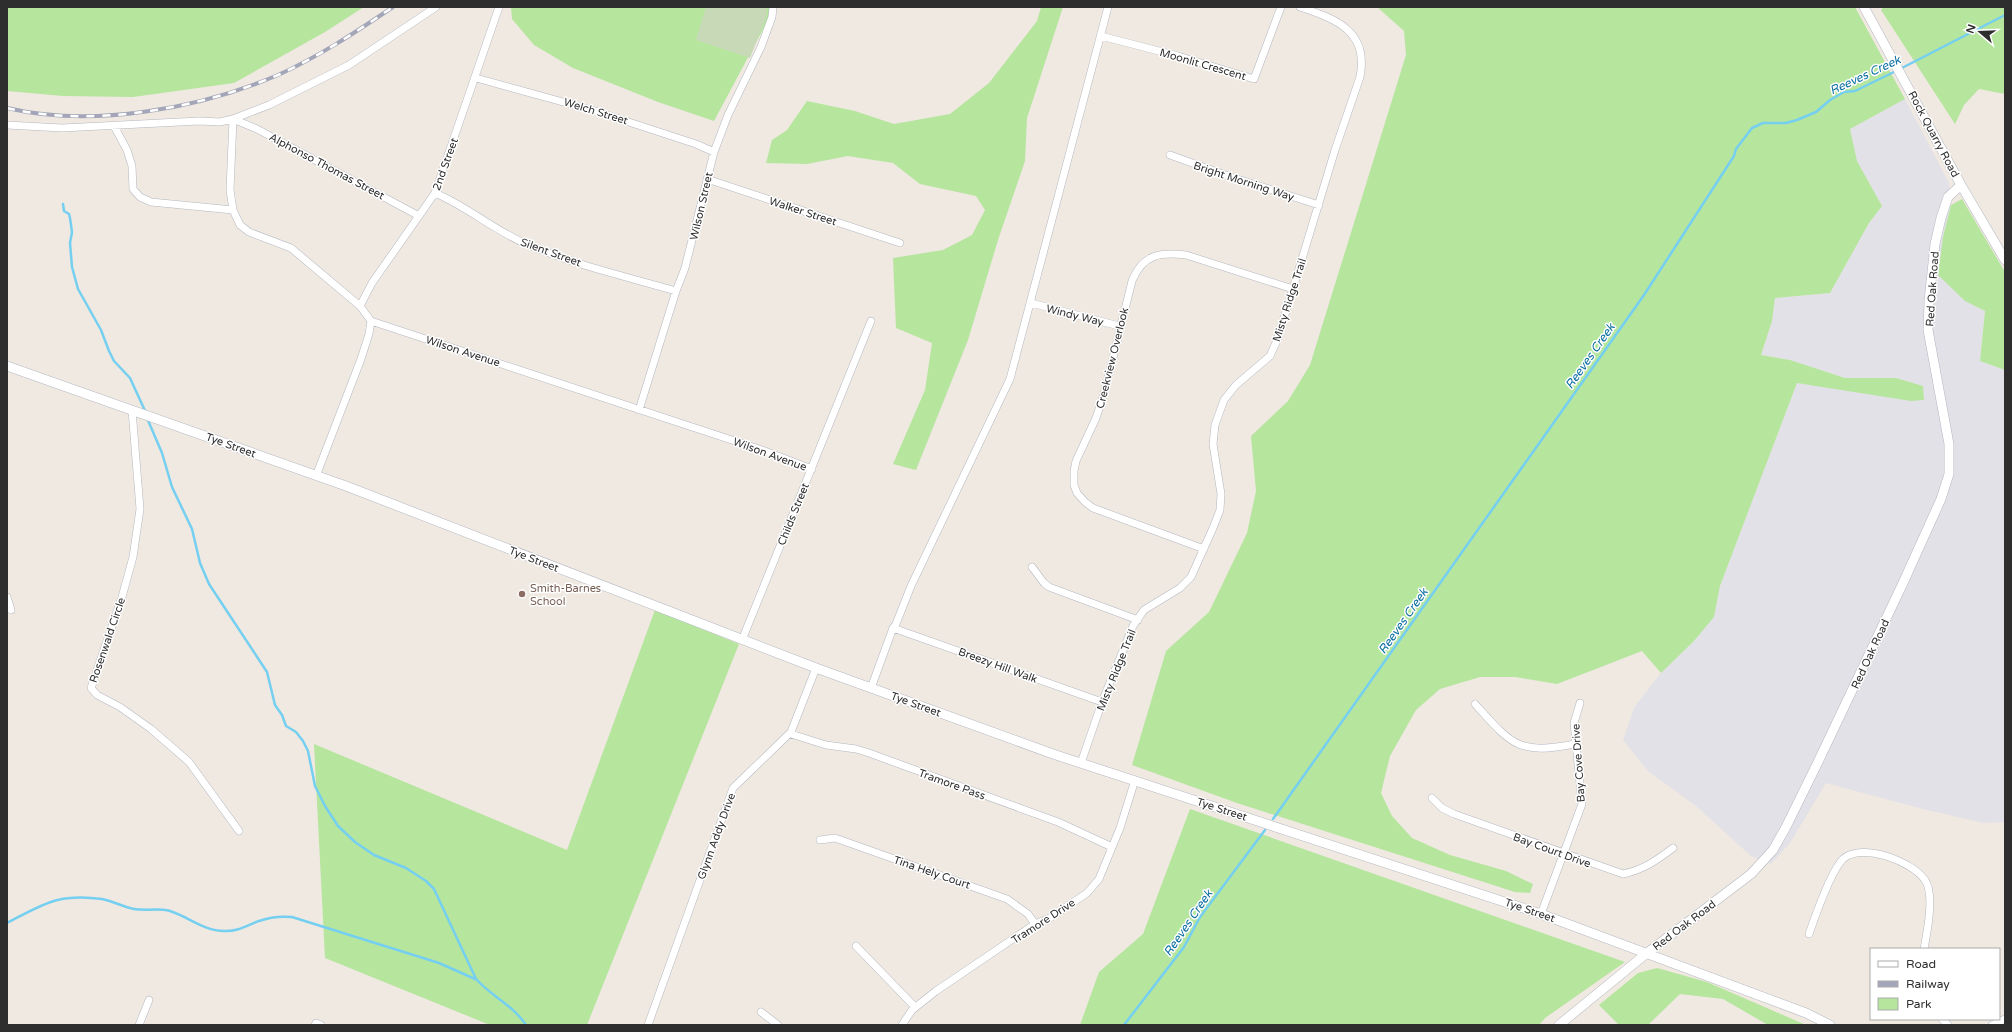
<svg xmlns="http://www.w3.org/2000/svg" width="2012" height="1032" viewBox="0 0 2012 1032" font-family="'Varela Round',sans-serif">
<rect width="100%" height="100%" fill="#efe9e1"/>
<path fill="#e3e1e8" d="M1905,99l44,84 2,22 -8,32 22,64 20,10 -5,50 25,9v452l-22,1 -64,-15 -93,-25 -36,60 -19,21 -20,-8 -55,-50 -48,-35 -25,-31 12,-34 26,-33 33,-32 20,-24 6,-31 77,-203 55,8 70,-5 -26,-8h-51l-55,-18 -29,-5 11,-34 3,-23 55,-5 39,-70 13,-17 -25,-45 -7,-32z"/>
<path fill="#b6e59e" d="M7,7h357l-39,25 -91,51 -101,14 -70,-1 -56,-5z
M511,7h264l-61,114 -56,-19 -85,-34 -39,-23 -22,-26z
M1041,7h22l-36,111 -2,43 -27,79 -30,100 -52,130 -23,-6 32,-74 7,-47 -36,-15 -3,-70 50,-8 29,-15 13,-25 -9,-14 -56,-12 -27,-21 -45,-7 -41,8 -41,-1 6,-23 15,-10 20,-29 48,10 39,13 56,-10 39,-31 48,-62z
M1377,7h478l50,92 -55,30 7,32 25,45 -13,17 -39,70 -55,5 -3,23 -11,34 29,5 55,18h51l27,8 1,14 -13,1 -114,-18 -77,203 -6,31 -20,24 -33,32 -19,-22 -85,33 -42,-7h-35l-40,12 -24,21 -26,46 -9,37 11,23 20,22 38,17 56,16 27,13 -3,9 -15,-1 -278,-89 -105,-38 34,-114 43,-39 38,-79 9,-42 -5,-55 37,-35 22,-36 96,-310 -2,-24z
M1883,7h122v87l-26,-5 -15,16 -9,19 -74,-114z
M1962,199l43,73v98l-25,-9 5,-50 -20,-10 -27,-26 5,-38 8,-32z
M655,610l84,34 -152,381h-97l-165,-67 -11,-214 253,106z
M1190,809l435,153 -80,56 -6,7h-459l19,-53 44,-38z
M1657,968l50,14 99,43h-38l-45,-26 -43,-5 -32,31h-29l-20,-20 39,-32z"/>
<path fill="#c8d9b8" d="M706,7h61l-1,10 -16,41 -54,-18z"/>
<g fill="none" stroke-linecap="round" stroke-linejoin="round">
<path stroke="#75cff0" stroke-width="2.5" d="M1900,69l105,-54
M63,204l1,7 5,3 1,4 2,14 -2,11 2,24 6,22 23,41 8,21 5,10 16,17 16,35
M147,418l15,35 10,34 20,42 8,34 9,21 58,88 8,33 7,10 4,11 10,6 7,9 5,10 7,35 10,20 13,20 17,16 19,13 32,13 20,13 8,8 42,90c15,17 37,26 50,46
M1273,819l330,-466 41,-58 90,-139 2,-7 16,-21 11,-5h23l11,-3 19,-8 14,-12 14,-8 11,-1 41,-20
M7,923c37,-19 51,-30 95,-24 11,2 21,8 32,10 12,2 24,-1 36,2 19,6 34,20 54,20 14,1 23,-6 35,-10 11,-4 22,-5 33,-4l147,46 36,16
M1124,1025l60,-78 16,-30 65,-87"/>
<defs>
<path id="minor" d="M1101,36l77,20 76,23 27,-72
M476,78l116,32 104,34 18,8
M233,119l-3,71 3,20 7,15 9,7 42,16 69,58 11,15 391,129 50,19
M233,119l24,10 162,87
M7,125l55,3 137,-7 21,1 13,-3 36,-14 80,-40 87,-58
M114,126l13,24 5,16 1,23 7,8 11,5 82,8
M1170,155l61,22 88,28
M707,179l193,64
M435,193c31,13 56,35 87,49 49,22 102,34 154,49
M1031,303l88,23
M360,306l12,-23 63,-90 64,-186
M132,410l8,99 -7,48 -11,40 -31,91 6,7 23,12 31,22 38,33 50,69
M639,410l37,-119 9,-23 29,-116 14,-37 33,-68 11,-30 1,-10
M316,476l45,-117 8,-25 2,-13
M1204,549l-111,-41 -8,-6 -8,-9 -3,-8v-14l2,-10 20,-43 8,-24 28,-113c11,-27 28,-29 54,-26l107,34
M1032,567l12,16 5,4 89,33
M7,597l4,13
M893,628l209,74
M742,640l129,-319
M871,688l22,-60 3,-4 15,-38 99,-207 98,-372
M1475,704c37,41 43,51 100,40
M791,732v2l35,11 30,4 13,4 189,69 54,25
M1081,763l21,-61 31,-76 11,-16 36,-22 11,-11 22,-49 7,-18 1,-16 -8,-50 2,-19 9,-25 12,-15 34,-29 8,-18 57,-188 25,-73c9,-46 -24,-58 -60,-70
M1432,798l10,10 12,6 169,60c20,-4 34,-14 50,-26
M820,840l15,-2 172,61 21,15 7,10
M1541,914l41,-110 -8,-81 6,-20
M1809,934c6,-17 21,-62 34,-75 18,-17 69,2 82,21 10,15 2,52 -1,69
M856,946l59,61
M761,1012l17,13
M1942,1019l6,6
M139,1025l10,-25
M315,1025l1,-2 5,2
M648,1025l85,-237 58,-56 25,-64
M902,1025l10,-15 24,-19 99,-67 15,-6 37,-25 12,-14 21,-51 15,-48
M1992,1025l13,-6"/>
<path id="tertiary" d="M1864,7l97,178 44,75
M7,366l339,120 470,182 237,86 488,160 265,99 24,12
M1559,1025l88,-72 104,-79 22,-24 13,-23 32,-65 85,-179 38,-84 8,-25v-30l-21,-114 1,-29 6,-57 6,-26 7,-21 13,-12"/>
</defs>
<use href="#minor" stroke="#b4b7c1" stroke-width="8"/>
<use href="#tertiary" stroke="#b4b7c1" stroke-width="10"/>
<use href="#minor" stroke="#fff" stroke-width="7"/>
<use href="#tertiary" stroke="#fff" stroke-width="9"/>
<defs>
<path id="rail" d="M7,108c85,20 191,1 271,-33 40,-18 78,-43 115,-68"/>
</defs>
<use href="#rail" stroke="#a3a6b8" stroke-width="4"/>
<use href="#rail" stroke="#fff" stroke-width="2.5" stroke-dasharray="8" stroke-linecap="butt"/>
</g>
<circle fill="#8d6e63" stroke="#fff" stroke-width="1.5" cx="522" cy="594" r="4"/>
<g text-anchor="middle" stroke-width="3" stroke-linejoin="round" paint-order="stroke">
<g font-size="11" fill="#2e2e2e" stroke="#fff">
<text transform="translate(1203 64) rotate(16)" y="4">Moonlit Crescent</text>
<text transform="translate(596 111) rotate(17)" y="4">Welch Street</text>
<text transform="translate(1934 134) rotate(62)" y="4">Rock Quarry Road</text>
<text transform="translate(445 164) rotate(-70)" y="4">2nd Street</text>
<text transform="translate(327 166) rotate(28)" y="4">Alphonso Thomas Street</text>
<text transform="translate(1244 181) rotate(18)" y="4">Bright Morning Way</text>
<text transform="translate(701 206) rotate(-77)" y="4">Wilson Street</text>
<text transform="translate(803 211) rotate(18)" y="4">Walker Street</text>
<text transform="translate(551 252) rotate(20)" y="4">Silent Street</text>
<text transform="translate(1932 289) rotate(-86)" y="4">Red Oak Road</text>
<text transform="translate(1289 300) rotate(-72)" y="4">Misty Ridge Trail</text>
<text transform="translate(1075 315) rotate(14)" y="4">Windy Way</text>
<text transform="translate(463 351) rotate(18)" y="4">Wilson Avenue</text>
<text transform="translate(1112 358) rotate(-76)" y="4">Creekview Overlook</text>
<text transform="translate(231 445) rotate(20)" y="4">Tye Street</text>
<text transform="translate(770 454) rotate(20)" y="4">Wilson Avenue</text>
<text transform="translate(793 514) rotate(-68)" y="4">Childs Street</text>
<text transform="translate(534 559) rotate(21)" y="4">Tye Street</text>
<text transform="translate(107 640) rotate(-71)" y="4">Rosenwald Circle</text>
<text transform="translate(1870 654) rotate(-65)" y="4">Red Oak Road</text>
<text transform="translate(998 665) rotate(20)" y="4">Breezy Hill Walk</text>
<text transform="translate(1116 670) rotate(-68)" y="4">Misty Ridge Trail</text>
<text transform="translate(916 704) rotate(20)" y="4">Tye Street</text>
<text transform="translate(1578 763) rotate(-94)" y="4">Bay Cove Drive</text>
<text transform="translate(952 784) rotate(20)" y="4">Tramore Pass</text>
<text transform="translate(1222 809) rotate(18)" y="4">Tye Street</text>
<text transform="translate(716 836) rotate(-70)" y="4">Glynn Addy Drive</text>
<text transform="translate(1552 850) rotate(20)" y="4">Bay Court Drive</text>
<text transform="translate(932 872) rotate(19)" y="4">Tina Hely Court</text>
<text transform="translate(1530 910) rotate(19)" y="4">Tye Street</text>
<text transform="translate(1043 921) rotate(-33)" y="4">Tramore Drive</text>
<text transform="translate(1684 925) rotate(-37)" y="4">Red Oak Road</text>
</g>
<g font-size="11" fill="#785e54" stroke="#fff" text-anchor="start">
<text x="530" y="592">Smith-Barnes<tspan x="530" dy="13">School</tspan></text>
</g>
<g font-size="12" font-style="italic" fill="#0d6fa3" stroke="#fff">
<text transform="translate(1865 75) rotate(-25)" y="4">Reeves Creek</text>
<text transform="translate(1590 356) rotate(-55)" y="4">Reeves Creek</text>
<text transform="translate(1403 621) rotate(-55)" y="4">Reeves Creek</text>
<text transform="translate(1188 923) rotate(-56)" y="4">Reeves Creek</text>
</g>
</g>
<rect width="2012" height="1032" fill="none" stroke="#2e2e2e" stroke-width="16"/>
<rect x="1870" y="948" width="130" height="72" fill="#ffffff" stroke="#ababab"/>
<rect x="1878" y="961" width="20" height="6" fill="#ffffff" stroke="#ababab"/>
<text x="1906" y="968" font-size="12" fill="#2e2e2e">Road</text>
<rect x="1878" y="981" width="20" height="6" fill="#a3a6b8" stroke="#ababab"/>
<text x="1906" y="988" font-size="12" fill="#2e2e2e">Railway</text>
<rect x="1878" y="998" width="20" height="12" fill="#b6e59e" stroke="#ababab"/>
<text x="1906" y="1008" font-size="12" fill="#2e2e2e">Park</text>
<g transform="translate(1980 32) rotate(289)" stroke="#ffffff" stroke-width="3" paint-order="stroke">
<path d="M0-3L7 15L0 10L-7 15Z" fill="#2e2e2e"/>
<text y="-6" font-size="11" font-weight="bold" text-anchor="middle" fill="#2e2e2e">N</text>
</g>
</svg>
